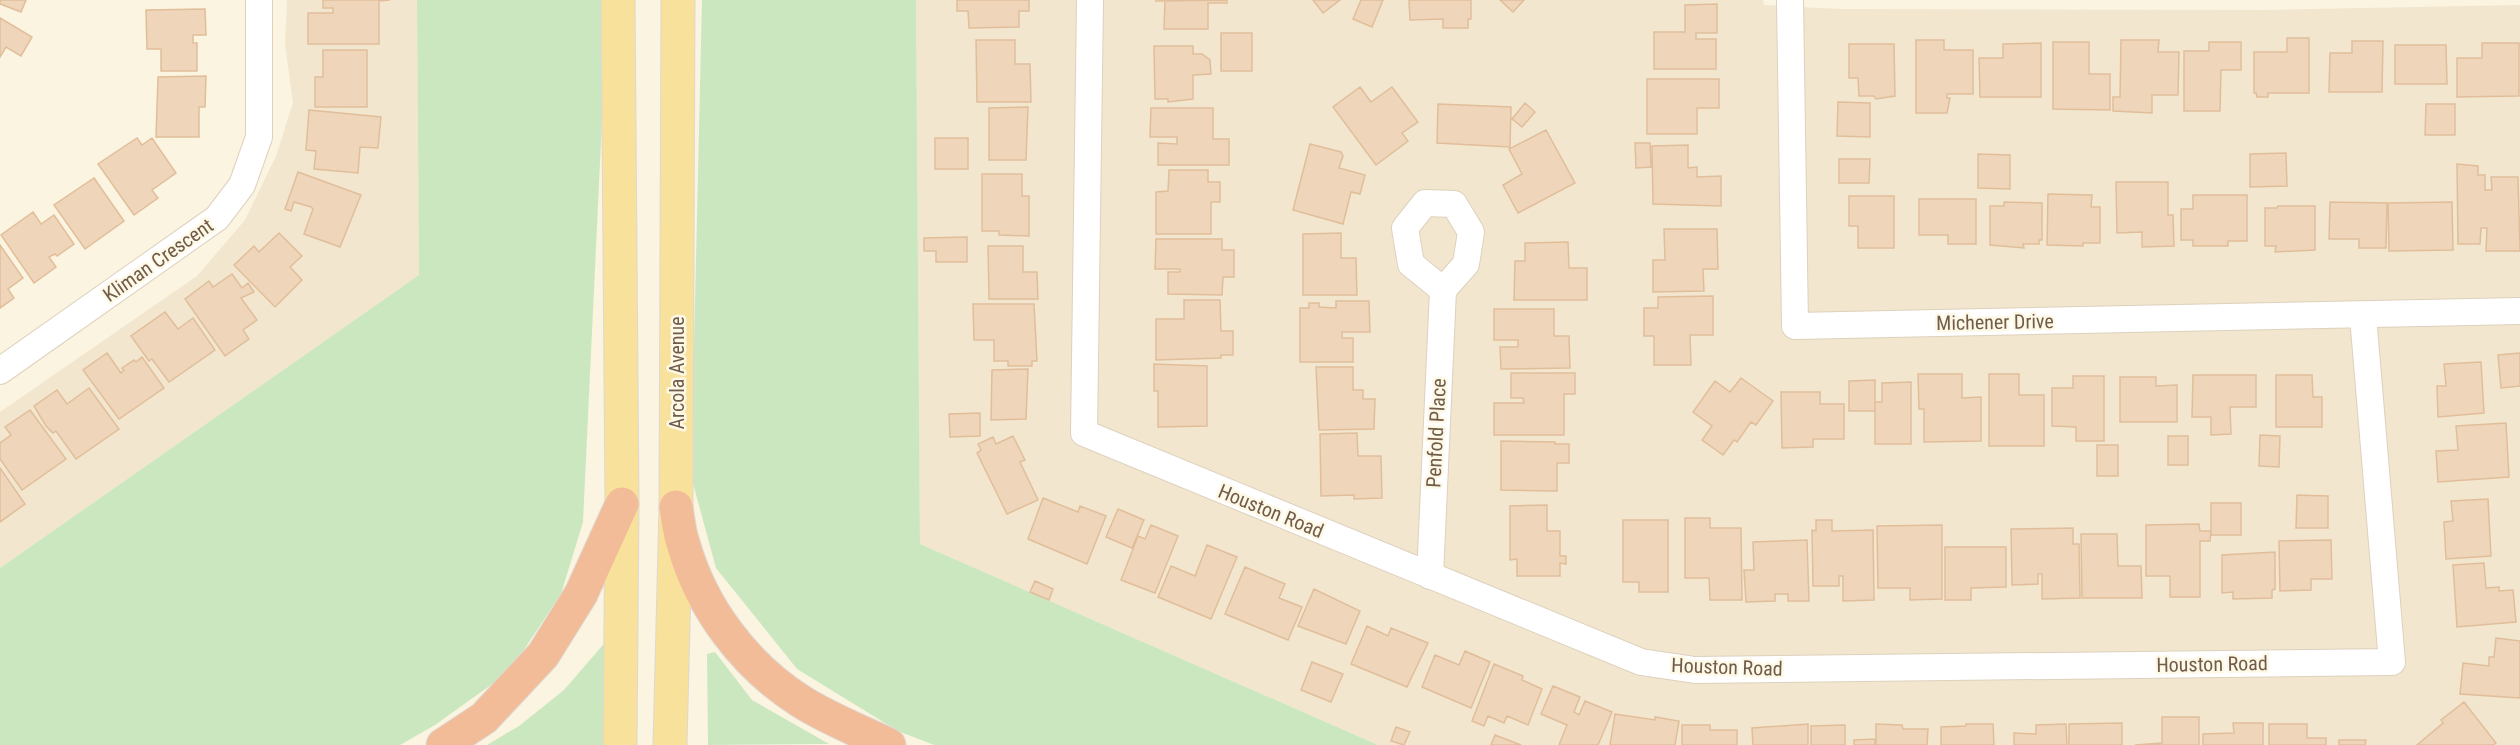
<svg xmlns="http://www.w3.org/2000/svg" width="2520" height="745" viewBox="0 0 2520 745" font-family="'Roboto Condensed',sans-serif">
<rect width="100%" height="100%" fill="#fbf4e0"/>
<path fill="#f2e6cf" d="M287,0h130l2,275 -419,293v-156l197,-136 48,-56 31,-64 17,-53 -8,-59z
M916,0h847l1,5 76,4 426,1 254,-5v740h-1142l-458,-201z"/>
<path fill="#cbe7c0" d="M417,0h186l1,78 -21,444 -22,72 -52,78 -74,53 -35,20h-400v-177l419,-293z
M702,0h214l4,544 458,201h-444l-36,-14 -101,-62 -81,-101 -25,-92z
M608,639l-2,106h-119l32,-19 45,-36z
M715,652l37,48 77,44 -121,1 -1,-91z"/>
<path fill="#efd5b9" stroke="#e1be9a" stroke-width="1.5" d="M0,0h26l-5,12 -21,-8z
M323,0h67l-11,1v43h-71v-31h25v-5h-10z
M957,0h72v11h-10v16l-50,1 -1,-17h-11z
M1227,0v3h-19v26h-44l1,-28h-10z
M1313,0h27l-17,13z
M1361,0h22l-11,27 -19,-8z
M1409,0h62v19h-3v9h-25v-9l-33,1z
M1500,0h24l-11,12z
M1717,4v29h-21v6h20v30h-62v-37h31v-27z
M205,9l1,26h-13v8h4v28h-36v-22h-14l-1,-39z
M0,18l32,19 -11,19 -15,-9 -6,10z
M1221,33h31v38h-31z
M2287,38h22v55h-41v4h-11l-1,-4h-2v-41h33z
M976,40h39v24h15l1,38h-54z
M1916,40h28v10h29v44h-26v4h3l-3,15h-31z
M2121,40h38l-1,12h21l-1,43h-26v18l-39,-2v-14h7z
M2352,41h31l-1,51h-53l1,-39h22z
M2053,42h36v32h21v36l-57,-1z
M2209,42h32v28h-20l-1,41h-36v-60h25z
M2041,43v54h-61l-1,-39h24v-14z
M2482,43h37v53l-62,1v-39h25z
M1849,44h45l1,52 -19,3 -2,-3h-15l-1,-18h-9z
M2395,45h51l1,39h-52z
M1154,46h39v8h9l8,6 1,14 -18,1v24l-25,3v-3h-13z
M323,50h44v57h-52v-30h8z
M206,76l-1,31h-6v30h-43l2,-60z
M1647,79h72v29h-22v26h-50z
M1360,87l11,15 21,-15 26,35 -16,11 6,8 -32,24 -43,-58z
M1838,102l32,1v34l-33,-1z
M1525,103l10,9 -13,15 -10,-8z
M1438,104l73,3 -1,40 -73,-4z
M2426,104h29v31h-30z
M1028,107l-2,53h-37v-52z
M1151,108h62v31h16v26h-71v-22l19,1v-7h-27z
M309,110l72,7 -3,31 -18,-1 -2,26 -44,-4 2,-18 -10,-1z
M1546,130l29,53 -57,30 -15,-28 19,-11 -13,-25z
M137,138l5,7 10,-7 24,35 -24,17 6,8 -24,17 -36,-51z
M935,138h33v31h-33z
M1635,143h15l1,24 -15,1z
M1310,144l31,8 2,4 -4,12 26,7 -5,19 -9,-2 -8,32 -50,-14z
M1688,145v23l9,-1v10l24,-1v30l-68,-2 -1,-58z
M2286,153l1,33 -37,1v-33z
M1978,154l32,1v34l-32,-1z
M1839,159h31l-1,24h-30z
M2457,164l21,2v9h7v15h7l-1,-13h27l2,74h-34l1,-23h-6l-1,16h-22z
M1169,170h39v12h12v20h-9v32h-55v-42l12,-1z
M298,172l63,23 -21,52 -36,-13 9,-25 -2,-2 -17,-5 -3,9 -6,-2z
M982,174h40v22h7v40l-30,-1v-4h-17z
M94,178l30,43 -39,28 -31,-44z
M2116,182h52v33h5l1,31 -32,1v-15l-25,1z
M2048,194l44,1 -1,12h9v36h-17v3l-36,-1z
M2193,195h54v46h-19v5h-35v-6h-12v-31h12z
M1849,196h45v52h-36v-22h-9z
M1919,199h57v45h-28v-9h-29z
M2004,202l38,1v37h-3v4h-16l1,4 -34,-3v-39h14z
M2330,202l57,1 -1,45h-27v-9h-30z
M2452,202l1,48 -64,1 -1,-48z
M2278,206h37v44l-40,2 1,-6h-11v-38h12z
M33,212l8,12 13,-9 20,29 -17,12 -2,-2 -6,3 7,10 -22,16 -33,-48z
M1664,229h53l1,40h-15l1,22 -51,1v-32h12z
M279,233l23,23 -12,11 12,13 -27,27 -41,-42 20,-19 5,6z
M1341,233v25h15l1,37h-54v-61z
M967,237v25h-31v-11h-12v-13z
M1156,239h66v11h12v27h-11l-1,18 -54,-1v-22h12v-3h-25z
M1568,242l1,26h18v32h-73l1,-39h10v-18z
M0,245l23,33 -15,11 6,9 -14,10z
M988,246h35v26h14l1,27h-49z
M232,274l10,14 6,-5 6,9 -13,6 16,22 -14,10 6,9 -24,17 -40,-57 24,-18 4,6z
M1713,296v39h-23l1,30h-37v-29h-10v-28h14v-11z
M1184,300h36l1,31h12v24h-12v3l-65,2v-41h28z
M1336,301h33l1,31h-28v6h11v24h-53v-54h9v-5h10v4l17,1z
M973,304h61l3,57h-5v5h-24v-5h-14v-21h-20z
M1494,309h60v27h15l1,32 -69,1 -1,-22h18v-7h-24z
M165,312l13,17 15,-11 22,32 -46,32 -17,-23 -3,2 -18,-25z
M107,353l14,20 3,-3 -2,-2 12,-8 2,2 6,-5 22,31 -45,31 -36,-49z
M2520,353v33l-19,2 -3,-33z
M2481,362l3,51 -46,4 -1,-31h9l-2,-22z
M1154,364l53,2v60l-49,1v-36h-4z
M1316,367h37v23h10v9h12l-1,30 -55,1z
M1028,369l-2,50 -35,1 1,-50z
M1511,373h64v21h-11v41h-70v-32h30l-1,-5h-12z
M1918,374h44v24l19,-1v44l-57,1v-33h-5z
M1989,374h30v21h25v51h-55z
M2193,375h63v32h-26l1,27 -20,1v-18h-19z
M2276,375h36l1,22h9v30h-46z
M2073,376h31v65h-28v-14l-24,-1v-38h21z
M2120,377h36v9l21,-1v37h-57z
M1741,378l32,23 -17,24 -5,-3 -14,20 -3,-2 -11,15 -21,-15 10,-14 -19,-14 22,-31 15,11z
M1875,380v31h-26v-30z
M1911,382v62h-36v-42h7v-19z
M89,388l30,41 -43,30 -20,-28 -3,2 -7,-7 -12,-20 23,-16 10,14z
M1781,392h39v12h24v35h-31v8l-31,1z
M30,410l36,49 -44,31 -22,-31v-16l11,-8 -6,-8z
M980,413v23l-30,1 -1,-23z
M2506,423l3,54 -71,5 -2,-31 22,-1 -2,-24z
M1357,433l1,23h23l1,42 -28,1v-4l-33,1 -1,-62z
M2260,435l20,1 -1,31 -20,-1z
M1013,436l12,24 -5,2 18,38 -31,14 -30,-61 4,-3 -3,-6 15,-7 3,7z
M2168,436h20v29h-20z
M1501,441l54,1v2h14v19h-12v28l-56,-1z
M2097,445h21v31h-21z
M0,468l25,36 -25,18z
M2297,495l31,1v32h-32z
M1043,498l35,14 2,-6 26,10 -19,48 -59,-25z
M2488,499l3,57 -45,3 -2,-37 9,-1 -2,-20z
M2211,503h30v32h-30z
M1547,505v26h13v25h6v8l-6,-1v13h-43v-17l-7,1v-54z
M1118,509l26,11 -12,28 -26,-11z
M1685,518h25v10h31l1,72h-32l-1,-22h-24z
M1623,520h45v72h-29v-10h-16z
M1816,520h16v11l41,-1 1,70 -31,1v-25h-4v10h-26l-1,-56 4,1z
M2199,524l1,7h11l-1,10h-10v56h-30v-21h-24v-51z
M1151,525l27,11 -23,57 -34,-13 17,-44 7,3z
M1942,525v74l-32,1v-12h-32l-1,-62z
M2073,528v16h6l1,54 -38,1v-25h-4v10l-26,1 -1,-56z
M2081,534h36l1,32h23l1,32h-60z
M1807,540l2,61h-21v-7h-13v7l-29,1 -2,-32h10l-1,-28z
M2331,540l1,39h-21v11l-31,1 -1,-50z
M1207,545l30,12 -26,62 -53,-22 13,-31 24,10z
M1945,547h61v40l-35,1v12h-26z
M2275,552v37l-3,1v8l-39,1v-7l-11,1v-38z
M2484,563l2,25 13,-1v4l14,-1 3,32 -59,5 -4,-62z
M1245,567l40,17 -6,14 23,9 -14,33 -63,-26z
M1035,581l18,8 -4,11 -19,-8z
M1314,589l46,22 -14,33 -48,-18z
M1367,626l21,10 3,-8 37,15 -21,44 -56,-23z
M2496,638l24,3v57l-60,-4 3,-31 26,3v-9h5z
M1465,651l25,11 -19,46 -49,-21 13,-32 24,10z
M1312,662l31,12 -12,28 -30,-12z
M1494,664l29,12 -1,4 20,9 -14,36 -21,-9 -3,7 -16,-7 -4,10 -12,-5z
M1553,686l27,11 -6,15 5,3 6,-14 27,11 -14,33h-39l8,-20 -26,-11z
M2464,702l32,41 -3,2h-76l26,-22 -2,-3z
M1615,714l40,6v-3l24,4 -4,24h-65z
M2162,717h37v28h-64l27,-2z
M2122,723v22h-53v-21z
M2233,723h30v22h-60v-11l31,-1z
M1808,724v21h-55l-1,-17z
M1876,724l26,1 1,4h25l-1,16h-51z
M1966,724h27l1,21h-53v-18l25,-1z
M2066,724l1,21h-53v-12l22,1v-9z
M2269,724h38v14h19v7h-57z
M1682,725h28v5h27v15h-55z
M1845,725v20h-34v-19z
M1396,727l14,5 -6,13 -13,-4z
M1495,735l26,10h-30z
M1875,739v6h-21v-5z
M2339,740h27l-1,5h-26z"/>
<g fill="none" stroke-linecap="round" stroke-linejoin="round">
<defs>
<path id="street" d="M1090,0l-6,433 557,229 54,8 697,-8 -29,-346
M1790,0l5,326 725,-15
M0,371l217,-153 25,-33 17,-48v-137
M1430,576l13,-286 23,-26 5,-32 -17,-28 -29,-1 -20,25 6,36 32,26"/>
<path id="primary" d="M618,0l4,504 -2,241
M670,745l6,-238 2,-507"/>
<path id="highway" d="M676,507c2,12 3,25 7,36 18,65 62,123 119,159 27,17 58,29 87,43
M443,745l41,-27 59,-63 38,-61 41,-90"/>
</defs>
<use href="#street" stroke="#ded1bd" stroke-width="28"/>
<use href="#primary" stroke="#ddd8d3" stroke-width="35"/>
<use href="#highway" stroke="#ddd8d3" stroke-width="35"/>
<use href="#street" stroke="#fff" stroke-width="26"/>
<use href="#primary" stroke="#f8e19a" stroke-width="33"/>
<use href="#highway" stroke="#f3bc99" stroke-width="33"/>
</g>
<g text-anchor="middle" stroke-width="5" stroke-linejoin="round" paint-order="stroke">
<g font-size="20" fill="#705c49" stroke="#fef8e6">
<text transform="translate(158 260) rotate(-35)" y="7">Kliman Crescent</text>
<text transform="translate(1995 322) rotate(-1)" y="7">Michener Drive</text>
<text transform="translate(677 373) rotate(-90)" y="7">Arcola Avenue</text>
<text transform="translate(1436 433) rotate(-87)" y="7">Penfold Place</text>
<text transform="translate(1271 511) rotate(22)" y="7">Houston Road</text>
<text transform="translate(2212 664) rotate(-1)" y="7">Houston Road</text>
<text transform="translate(1727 667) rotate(2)" y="7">Houston Road</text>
</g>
</g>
</svg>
